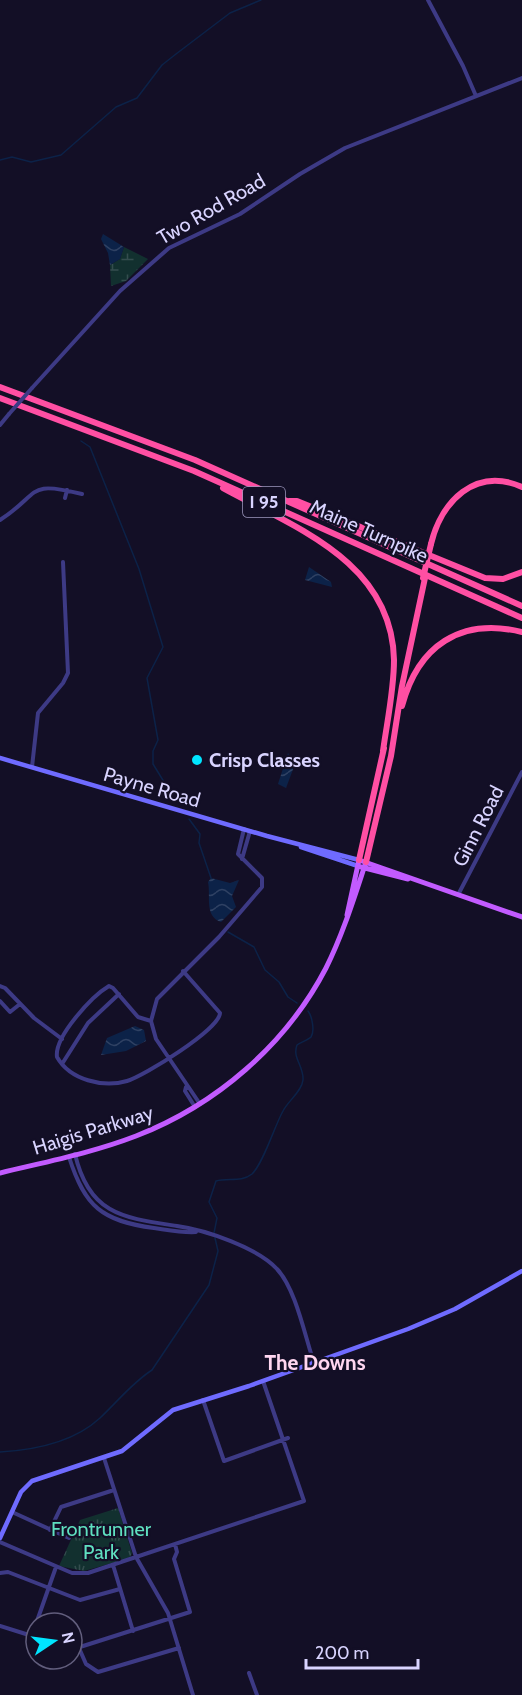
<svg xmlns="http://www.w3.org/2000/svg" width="522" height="1695" viewBox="0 0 522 1695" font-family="Cabin,sans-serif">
<defs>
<pattern id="grass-tufts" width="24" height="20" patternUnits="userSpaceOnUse" patternTransform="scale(1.5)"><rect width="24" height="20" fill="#12302f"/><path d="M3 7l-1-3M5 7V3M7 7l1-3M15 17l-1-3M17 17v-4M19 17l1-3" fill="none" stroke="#344d4e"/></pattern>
<pattern id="wetland-marsh" width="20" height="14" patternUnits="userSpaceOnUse" patternTransform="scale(1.5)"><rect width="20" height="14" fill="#12302f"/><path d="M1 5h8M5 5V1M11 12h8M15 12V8" fill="none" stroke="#344d4e"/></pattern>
<pattern id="water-waves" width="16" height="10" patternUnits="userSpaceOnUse" patternTransform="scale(1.5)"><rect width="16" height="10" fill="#0c2248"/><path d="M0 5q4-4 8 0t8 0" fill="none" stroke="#2f4163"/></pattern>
</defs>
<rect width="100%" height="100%" fill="#130f26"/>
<path fill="url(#grass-tufts)" d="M118,1508l14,45 -2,5 -46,13 -25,-5 21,-46z"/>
<path fill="url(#wetland-marsh)" d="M124,247l24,12 -22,22 -15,5 -1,-21 10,-6z"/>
<path fill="url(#water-waves)" d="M103,234l21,13 -4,12 -10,6 -2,-12 -7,-14z
M309,567l22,15 1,5 -27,-7z
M288,753l7,11 -9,24 -8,-4z
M211,878l19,5 9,-3 -7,16 4,11 -15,15c-17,-6 -10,-26 -13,-40z
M135,1026l9,4 2,11 -20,10 -25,4 6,-17z"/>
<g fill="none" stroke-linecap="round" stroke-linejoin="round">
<path stroke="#0c2248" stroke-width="1.5" d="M0,160l12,-3 19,5 30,-7 55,-48 21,-9 25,-33 14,-11 54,-41 31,-13
M81,441l9,6 49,122 24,78 -16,31 11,62 -5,11v13l16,26
M181,800l10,5
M189,819l11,15 -1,9 12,35
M228,932l26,15 11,23 14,12 9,15 9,6
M214,1233l3,-15 -8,-16 7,-21c11,-4 25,2 36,-7 11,-10 23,-49 31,-63 5,-10 19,-20 20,-31 1,-14 -11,-22 -6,-35 4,-3 11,-5 14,-8 4,-6 1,-21 -3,-26
M0,1452c35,-2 73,-9 100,-34 18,-17 32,-35 52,-48l57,-85 9,-34 -3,-13"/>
<path stroke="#3d3a85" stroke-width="4" d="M428,0l35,66 13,30
M32,388l88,-97 49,-43 71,-34 60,-40 45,-26 177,-70
M0,425l9,-11
M65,498l2,-8
M0,520c42,-27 25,-40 82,-26
M32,767l6,-54 25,-30 5,-10 -5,-111
M242,859l8,-28
M459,893l63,-121
M0,986l5,2 29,30 28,21
M0,1001l10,11 10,-8
M151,1021l-13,-4 -25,-29 -4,-2c-17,10 -55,51 -52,71 13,23 46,31 70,24 17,-5 93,-52 93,-68l-37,-42
M62,1064l26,-41 31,-29
M186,1087l-1,4 10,16
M200,1104l-44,-65 -5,-18 6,-22 62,-62 43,-50v-9l-24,-24 6,-25
M75,1154c14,61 49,64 102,72 29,4 81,22 100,43 19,20 28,68 37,94
M69,1157c16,50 33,64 85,71 14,2 29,5 42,4
M203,1400l21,61 64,-23
M104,1458l32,99 32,56 25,82
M12,1512l57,26
M50,1530l11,-23 53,-17
M0,1542l72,31h16l216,-72 -41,-120
M113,1565l20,66
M0,1573l8,-1 72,28 40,-11
M45,1623l-8,-2 19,-54
M0,1626l29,9 7,-12
M72,1632l14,32 12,8 81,-24
M80,1647l110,-35 -16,-53 3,-7 -2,-8
M249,1673l8,22"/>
<path stroke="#6f6bff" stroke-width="4.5" d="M0,758l267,78 92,24
M301,847l57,19
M0,1538l21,-46 11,-11 90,-30 51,-41 76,-24 159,-57 47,-20 67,-38"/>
<path stroke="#c25bff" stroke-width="5" d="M361,867l47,12
M347,915l12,-55 163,57
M0,1173c45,-11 92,-20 136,-37 80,-31 150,-91 190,-168 17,-34 28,-70 40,-106"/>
<path stroke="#ff4fa3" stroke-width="6" d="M0,387l195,73 327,146
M0,398l194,73 328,147
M223,488c73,40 169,74 171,172 0,30 -7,62 -11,91
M289,501h8l188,77 18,1 19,-7
M431,544c10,-42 44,-78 91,-57
M402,706c16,-60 58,-89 120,-74
M359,860l25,-112
M366,862l25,-106 11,-70 23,-108"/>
<path stroke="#3d3a85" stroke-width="4" d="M9,414l23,-26"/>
<path stroke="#ff4fa3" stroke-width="6" d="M423,578l8,-34"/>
</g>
<circle fill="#00e5ff" stroke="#130f26" stroke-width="2" cx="197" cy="760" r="6"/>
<g text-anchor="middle" stroke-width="4.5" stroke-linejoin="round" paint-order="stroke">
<rect fill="#130f26" stroke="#9e99be" stroke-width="1.5" x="243" y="487" width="42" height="30" rx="4.5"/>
<g font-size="18" font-weight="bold" fill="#d9d4ff">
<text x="264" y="508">I 95</text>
</g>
<g font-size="20" fill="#d9d4ff" stroke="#130f26">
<text transform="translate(211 209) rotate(-30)" y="7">Two Rod Road</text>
<text transform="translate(369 531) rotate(24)" y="7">Maine Turnpike</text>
<text transform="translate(152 787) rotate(16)" y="7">Payne Road</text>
<text transform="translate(478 826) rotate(-63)" y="7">Ginn Road</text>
<text transform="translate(93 1130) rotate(-17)" y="7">Haigis Parkway</text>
</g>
<g font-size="20" font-weight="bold" fill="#d9d4ff" stroke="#130f26" text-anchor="start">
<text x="209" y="767">Crisp Classes</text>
</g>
<g font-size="20" fill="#5fe0c0" stroke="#130f26">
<text x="101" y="1536">Frontrunner<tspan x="101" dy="23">Park</tspan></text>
</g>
<g font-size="21" font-weight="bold" fill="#ffd6f0" stroke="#130f26">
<text x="315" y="1370">The Downs</text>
</g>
</g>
<g transform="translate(54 1641) rotate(77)"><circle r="28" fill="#130f26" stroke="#625e7d" stroke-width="1.5"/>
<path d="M0-4.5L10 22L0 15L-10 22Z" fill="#00e5ff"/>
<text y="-9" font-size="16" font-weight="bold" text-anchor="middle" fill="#d9d4ff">N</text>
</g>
<path d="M306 1659v9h112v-9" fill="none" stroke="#d9d4ff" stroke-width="3"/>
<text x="315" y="1659" font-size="18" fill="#d9d4ff" stroke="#130f26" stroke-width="4.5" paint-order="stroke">200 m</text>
</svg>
